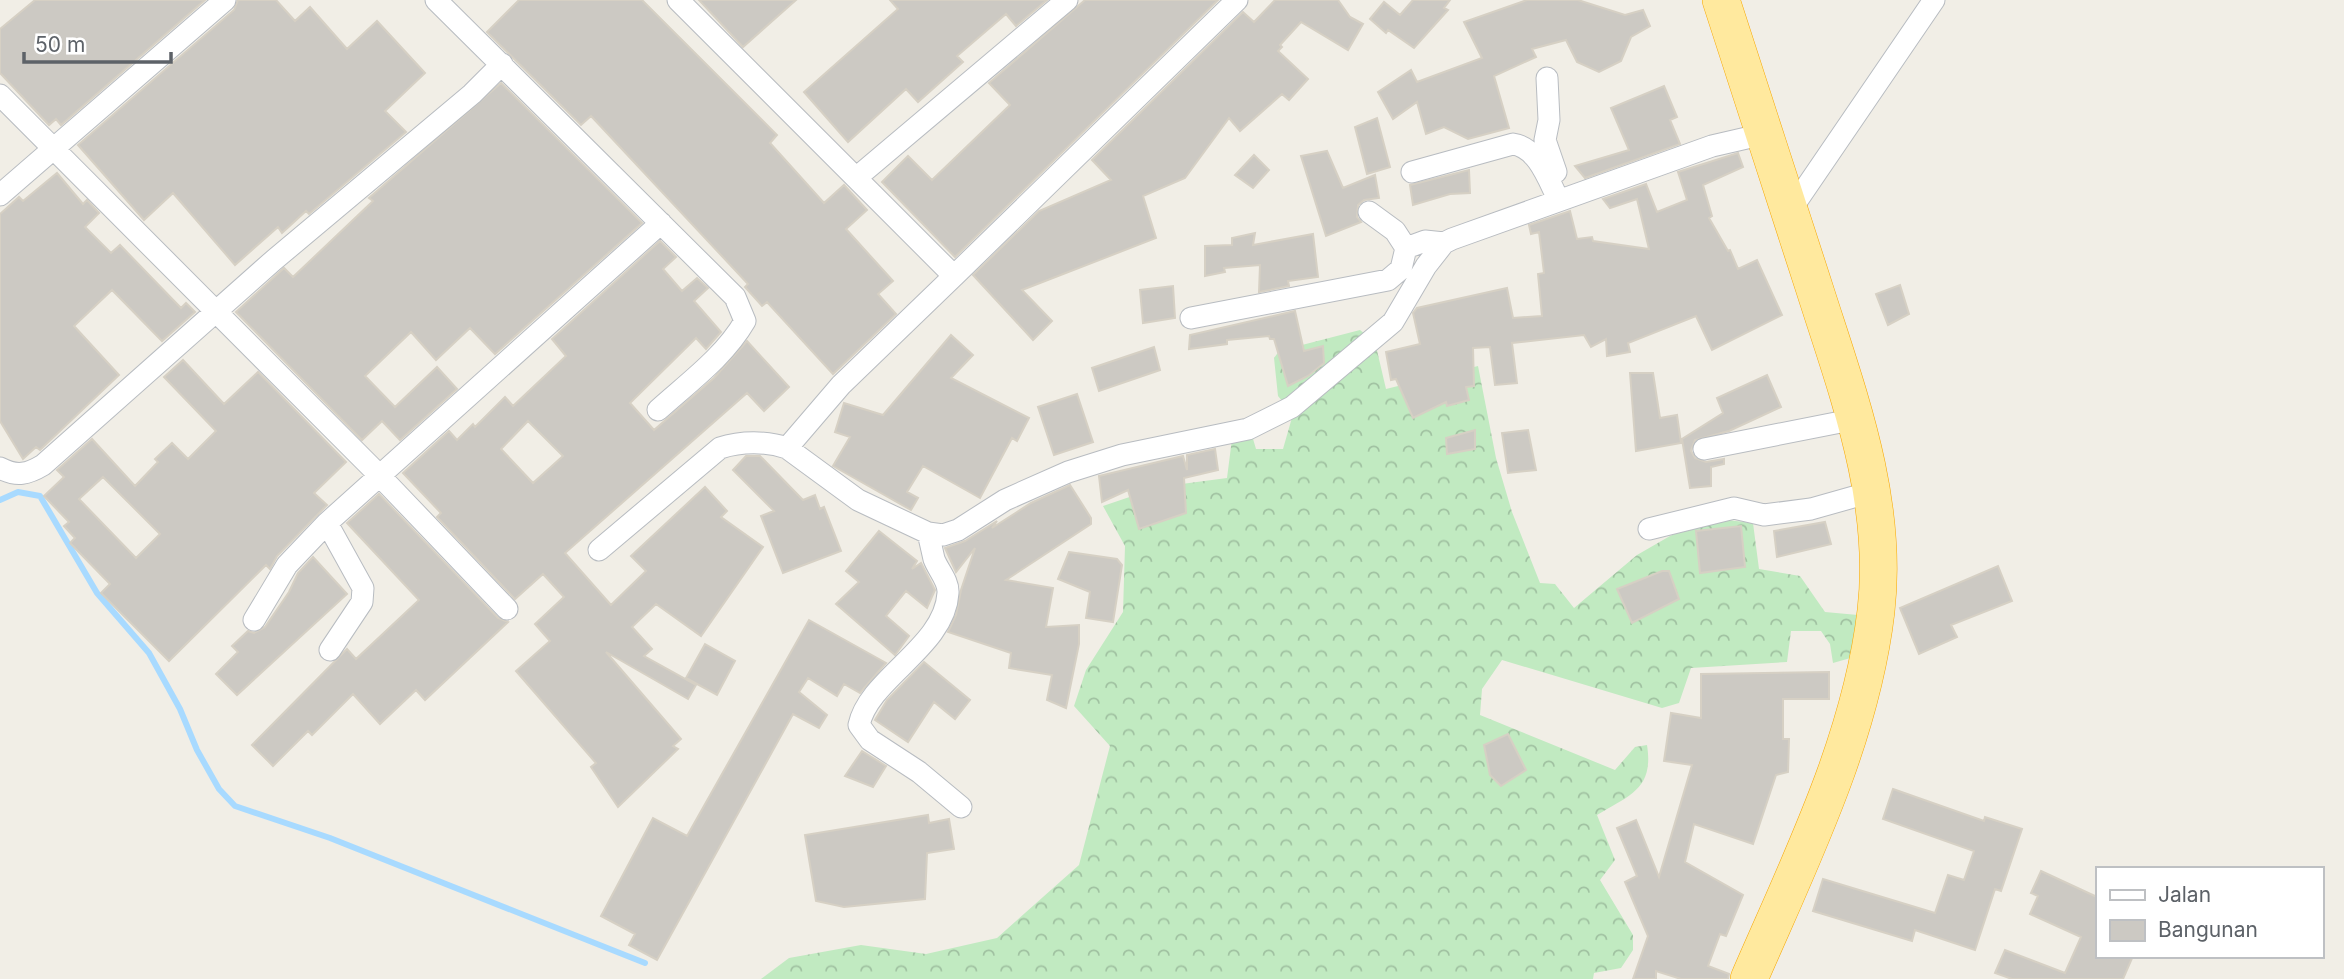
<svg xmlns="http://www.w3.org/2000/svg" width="2344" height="979" viewBox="0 0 2344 979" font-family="Inter,sans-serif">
<defs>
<pattern id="forest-crowns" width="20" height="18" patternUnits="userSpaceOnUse" patternTransform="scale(1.75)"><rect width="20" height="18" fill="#c1eac1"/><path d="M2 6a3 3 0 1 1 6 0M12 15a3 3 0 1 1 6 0" fill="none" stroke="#a0c1a1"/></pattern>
</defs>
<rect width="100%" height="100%" fill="#f1eee6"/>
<path fill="url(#forest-crowns)" d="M1360,330l15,12 11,47 92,-23 18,92 16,54 28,71 15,1 19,24 63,-53 33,-19 40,-18 43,5 6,46 41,7 25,36 44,4 -8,39 -28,8 -3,-19 -9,-13h-30l-4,31 -96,6 -12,35 -17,5 -160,-48 -20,29 -2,26 135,55 20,-23 12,-2c7,44 -17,50 -50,70l18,45 -15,20 33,55v15l-12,18 -27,5 -1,6h-832l28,-21 72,-13 65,9 71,-16 82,-73 31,-119 -36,-40 12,-36 37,-58 2,-66 -22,-40 56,-19 68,-9 5,-39 19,-7 5,17h27l10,-35 -15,-18 -4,-38 17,-23 11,10z"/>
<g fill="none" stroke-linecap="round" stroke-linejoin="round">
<path stroke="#a8daff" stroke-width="6" d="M0,500l18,-8 22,4 57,97 52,60 31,56 17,41 22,39 16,17 95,32 315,125"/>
</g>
<path fill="#ccc9c3" stroke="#d6d0c4" stroke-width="2" fill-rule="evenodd" d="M35,0h170l-144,125 -5,-6 -7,6 -49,-52v-44z
M238,0h38l19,21 15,-14 37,42 30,-28 48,52 -40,38 21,21 -97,82 -3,-3 -24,22 -4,-6 -43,38 -62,-72 -29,27 -66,-75 156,-135z
M519,0h123l135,135 -7,8 54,60 20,-18 23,25 -21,19 47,52 -15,13 18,20 -63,60 -66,-72 -5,4 -17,-19 3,-3 -157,-168 -10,9 -94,-93z
M699,0h97l-53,47z
M890,0h157l-31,26 -10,-12 -49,42 6,6 -45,40 -12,-13 -58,53 -44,-50 94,-83z
M1085,0h133l-263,257 -73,-75 26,-26 24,24 78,-75 -21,-22z
M1275,0h63l12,17 13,7 -15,26 -47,-28 -21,23 2,2 -4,4 30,28 -19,21 -7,-6 -42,37 -11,-13 -44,60 -42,18 13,42 -134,52 30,31 -19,19 -60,-65 66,-64 72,-31 -19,-20 151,-148 11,10z
M1413,0h37l-6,8 4,2 -34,38 -26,-18 -2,3 -16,-14 14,-17 16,13z
M1527,0h51l47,15 18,-5 7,16 -19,11 -10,24 -22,11 -22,-10 -11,-22 -34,9 4,8 -42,19 15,52 -41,11 -24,-12 -18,7 -9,-32 -24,17 -15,-27 33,-22 6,12 65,-24 -18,-36z
M501,83l141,140 -147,131 -25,-26 -34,32 -25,-28 -46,44 30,31 42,-40 20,22 -57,51 -18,-19 -20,19 -126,-128 48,-44 9,9 80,-76 -4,-3z
M1664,86l13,31 -7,3 10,24 -95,34 -10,-12 54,-16 -18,-42z
M1377,118l13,49 -23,7 -12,-47z
M1327,151l16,37 32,-13 4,23 -15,2 -6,5 -1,12 4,5 -35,14 -25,-80z
M1738,153l5,14 -40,18 9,31 -3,2 19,33 2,-1 8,19 19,-9 25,55 -70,35 -16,-34 -68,27 2,9 -23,4 -1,-17 -15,8 -7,-12 -72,8 5,40 -22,2 -5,-38 -17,1 1,38 -8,1 3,13 -22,6 -1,-4 -33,16 -17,-39 -5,1 -5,-28 34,-8 -7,-31 4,-5 90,-20 6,30 29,-2 -4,-42 6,-1 -5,-41 -8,2 -2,-9 41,-14 7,28 15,-2 1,4 56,8 -12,-50 -27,9 -7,-9 43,-15 11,28 30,-12 -9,-28z
M1254,155l15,15 -16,18 -18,-13z
M1469,170l1,23 -20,1 -37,11 -3,-20z
M57,173l26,31 4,-4 12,13 -14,14 26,26 9,-8 61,63 5,-5 9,9 -33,29 -50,-51 -38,36 45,49 -79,75 -4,-3 -13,12 -23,-38v-207l19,-17 4,4z
M1255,233l-2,12 60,-11 5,43 -30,4 1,5 -30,6 1,-27 -36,3 1,4 -20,4v-30l27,-1v-7z
M660,241l16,16 -13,12 19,22 15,-13 11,10 -14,13 27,31 -15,17 -10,-11 -66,65 24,27 60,-52 33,-37 42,46 -25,24 -17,-18 -182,160 46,52 35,-34 -15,-15 74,-69 22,24 -6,6 42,30 -62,89 -45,-32 -24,23 20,22 -8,7 52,29 -8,14 -82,-47 75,87 -8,7 5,3 -60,58 -27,-40 5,-4 -80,-92 34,-30 -15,-17 29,-27 -21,-23 -28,25 -78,-82 4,-4 -38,-40 46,-42 8,9 16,-16 2,3 30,-30 8,9 53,-50 -14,-17zM528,421l35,35 -30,27 -32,-34z
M1900,285l9,29 -21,11 -12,-31z
M1173,286l2,32 -32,5 -3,-33z
M1295,311l9,40 19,-5 1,17 -16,13 -20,10 -14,-47h-4l-1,-3 -42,4v4l-38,5 1,-14z
M951,335l22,20 -22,23 78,40 -12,23 -5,-3 -32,60 -57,-32 -16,26 11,6 -7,12 -78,-44 17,-29 -15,-5 9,-29 39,12z
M1154,347l6,23 -61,21 -7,-23z
M183,360l41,44 34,-32 88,90 -32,31 13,12 -50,51 -7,13 -4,-4 -97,96 -68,-68 9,-9 -40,-41 5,-5 -11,-12 5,-4 -25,-26 20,-19 -7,-7 35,-31 43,47 23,-24 -3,-3 17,-16 16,16 28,-28 -52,-54zM103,477l57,57 -24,24 -57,-59z
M1630,373h23l7,45 17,-3 4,28 -45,8z
M1767,375l14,32 -52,24 -34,9 -4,11 4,7 11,4 18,-3v5l-13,3v19l-21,2 -8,-49 41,-26 -6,-15z
M1077,394l16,48 -39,13 -16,-48z
M1475,430v19l-28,5 -1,-16z
M1528,430l8,40 -28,3 -6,-40z
M1215,449l3,21 -34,8 2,35 -47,16 -11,-39 -26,12 -3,-26 84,-20 4,14v-15z
M746,456h14l43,44 12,-5 5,14 4,-2 17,44 -58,22 -22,-57 13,-5 -41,-41z
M1070,485l21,33v6l-85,56 47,8 -7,39 33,-2v19l-13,64 -19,-8 5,-25 -43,-7 2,-15 -63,-21 8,-17 5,-25 14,-42 -19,24 -11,-24 20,-7 32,-20 -5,7 39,-25z
M379,494l119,124 10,4 -83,78 -9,-10 -36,34 -27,-30 -41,41 -4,-4 -35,35 -21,-21 95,-96 9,10 63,-59 -72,-77z
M1825,522l6,22 -54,13 -3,-26z
M1741,526l4,41 -45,6 -4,-42z
M879,531l38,30 -5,8 9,-6 14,27 -8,18 -21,-17 -20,25 23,20 -14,19 -59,-51 23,-22 -13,-11z
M1069,552l48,7 5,6 -9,57 -27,-4 4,-26 -32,-13z
M313,557l34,37 -110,101 -21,-21 22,-22 -6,-6 16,-15 6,2 11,-6 24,-35 9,-19z
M1998,566l14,35 -61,24 6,12 -38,17 -19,-46z
M1662,571h7l10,28 -47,24 -15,-34z
M809,620l77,43 -26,30 -16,-9 -7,12 -29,-18 -9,14 28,23 -8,13 -26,-14 -136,246 -28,-15 6,-11 -34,-18 52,-98 34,18z
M705,644l30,17 -18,34 -31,-17z
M924,662l46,38 -15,19 -21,-17 -26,40 -33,-22 12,-20z
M1829,672v27h-46v40h6l-1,33 -12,3 -23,69 -59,-20 -9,38 58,33 -17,41 -6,-2 -12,32 21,8 -1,5h-47l-25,-8v8h-23l15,-43 -23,-54 12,-6 -20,-48 19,-8 23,57 33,-112 -28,-4 7,-48 30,5v-44z
M1508,734l18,36 -25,16 -11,-11 -6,-30z
M862,751l24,15 -13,21 -28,-11z
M1893,789l91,32 1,-4 37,12 -21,62 -6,-2 -20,61 -60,-20 -3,11 -99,-30 10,-32 112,34 13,-38 16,5 10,-29 -91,-32z
M928,815l1,8 20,-4 5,30 -27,4 -2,46 -81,8 -28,-6 -11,-66z
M2041,871l56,26v59h36l-10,23h-111l-17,-6 10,-23 60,23 16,-36 -51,-23 8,-18 -7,-3z"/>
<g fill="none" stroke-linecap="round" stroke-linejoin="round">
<defs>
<path id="minor" d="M436,0l299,297 10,24c-21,36 -56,61 -87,89
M678,0l276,276 283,-276
M1547,78l2,42 -4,20 11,32
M0,95l378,379 129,135
M1412,172l101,-28c25,4 35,35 45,55
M856,178l211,-178
M0,195l225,-195
M1790,211l144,-211
M1369,212l26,19 11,17
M954,276l-113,109 -54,63 71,52 70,33 15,2 15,-5 47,-30 63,-28 54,-17 126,-26 44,-22 101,-85 33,-56 18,-23 8,-4 260,-93 52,-12
M1191,318l197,-38 13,-11 5,-21 19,-7 19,2
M1704,449l152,-30
M0,468c17,9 28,6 43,-3l231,-205 198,-166 30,-30
M327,523l36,65 -1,14 -32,48
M1649,529l85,-21 30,7 47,-6 60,-17
M928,533c2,8 4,17 6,26 4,11 15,22 14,34 -3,54 -79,85 -89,132l11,15 49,32 42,35
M599,550l121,-102c21,-7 47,-7 67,0
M254,620l33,-55 40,-42 334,-300"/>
<path id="trunk" d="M1721,0c31,96 62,191 93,287 33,104 75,212 62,324 -15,129 -76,250 -127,368"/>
</defs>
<use href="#minor" stroke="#b8bcc1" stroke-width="23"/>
<use href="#trunk" stroke="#f7a700" stroke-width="38"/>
<use href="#minor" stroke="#fff" stroke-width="21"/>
<use href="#trunk" stroke="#ffe99e" stroke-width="37"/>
</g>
<rect x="2096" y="867" width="228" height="91" fill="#ffffff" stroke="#bec0c3" stroke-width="2"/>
<rect x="2110" y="890" width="35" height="10" fill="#ffffff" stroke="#bec0c3" stroke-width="2"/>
<text x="2158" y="902" font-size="21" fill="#5d6268">Jalan</text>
<rect x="2110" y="920" width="35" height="21" fill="#ccc9c3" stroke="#bec0c3" stroke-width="2"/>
<text x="2158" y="937" font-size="21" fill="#5d6268">Bangunan</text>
<path d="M24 52v10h147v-10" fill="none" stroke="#5d6268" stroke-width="3.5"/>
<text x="35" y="52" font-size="21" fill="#5d6268" stroke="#ffffff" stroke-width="5" paint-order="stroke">50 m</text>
</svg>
